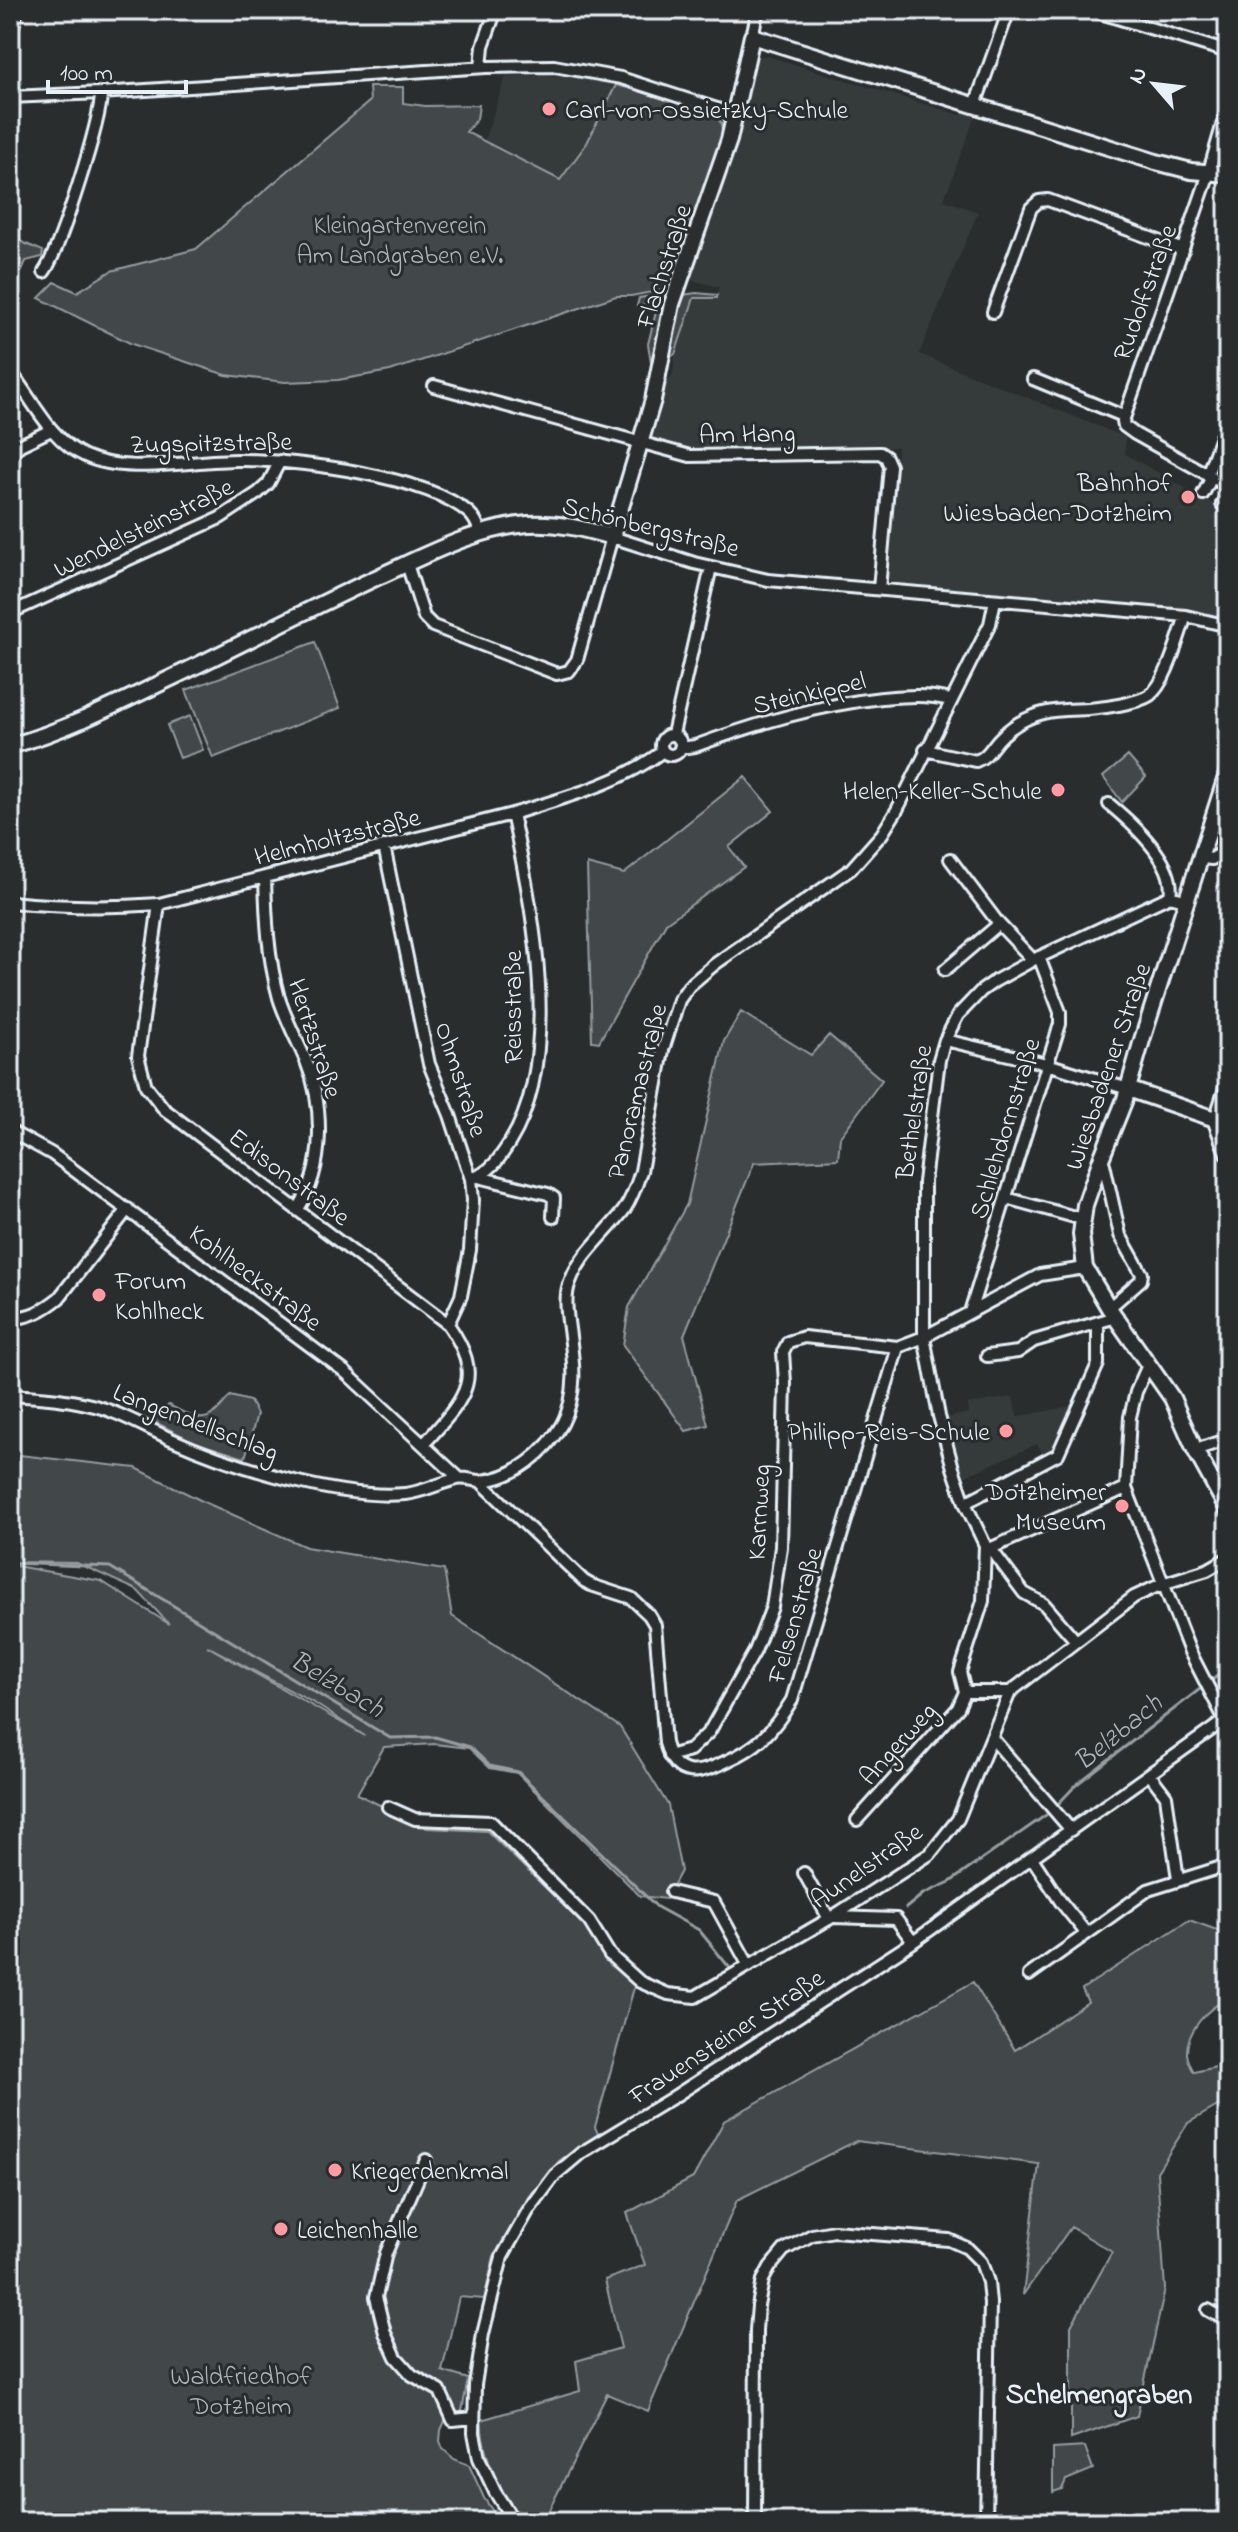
<svg xmlns="http://www.w3.org/2000/svg" width="1238" height="2532" viewBox="0 0 1238 2532" font-family="'Indie Flower',sans-serif">
<rect width="100%" height="100%" fill="#2a2d2e"/>
<filter id="ink" filterUnits="userSpaceOnUse"><feTurbulence type="fractalNoise" baseFrequency=".0125" numOctaves="2"/><feDisplacementMap in="SourceGraphic" scale="16" xChannelSelector="R" yChannelSelector="G"/><feConvolveMatrix kernelMatrix="1 2 1 2 8 2 1 2 1" color-interpolation-filters="sRGB"/></filter>
<g filter="url(#ink)">
<path fill="#363a3b" d="M761,56h6l193,59 4,-2 11,3 -31,84 34,12 -59,142 206,83v17l103,58v107l-39,-11 -298,-25 -3,-5 8,-82 1,-49 -192,5 -48,-9 -6,-5 12,-50 10,-14 2,-20 19,-56h23l2,-11 -28,-7 38,-123 4,1 19,-87 3,-10z
M506,76h70l40,9 -29,58 -27,37 -76,-39z
M1013,1397l4,20 60,-12 -20,48 -11,5 -9,-14 -76,34 -19,-59 27,-6 -1,-9z"/>
<path fill="#424648" stroke="#959ca0" stroke-width="2" fill-rule="evenodd" d="M616,85c16,4 98,26 104,36 1,1 2,11 3,13l-27,82h-5l-24,46 4,1 8,-7 -11,33 -37,7h-15l-226,75 -52,9 -53,2 -59,-7 -94,-31 -93,-46 16,-16 22,10 34,-21 85,-22 174,-148 -1,-14h34v16l22,3 54,-1 -2,14 -11,13 94,48 27,-37z
M10,237l33,14 -1,6 -16,4 -8,19 -8,-4z
M696,293l21,2v3h-23l-19,56 -4,3 -2,-2 14,-60z
M667,294l-16,68 -3,-18 9,-36 -7,-3 -13,1 2,-8z
M315,642l25,66 -127,50 -27,-68z
M190,716l13,34 -23,8 -13,-33z
M1128,756l18,21 -24,25 -19,-25z
M745,777l28,34 -44,36 15,20 -78,56 -67,119 -7,-1 -5,-177 37,10z
M741,1012l70,43 18,-20 53,45 -42,57 -2,22 -84,4 -70,172 24,90 -22,6 -63,-86 6,-38 58,-103 37,-163z
M230,1396l20,5 7,13 -12,44 -51,-16 -39,-20 3,-9 11,-8c33,17 37,21 61,-9z
M10,1454l126,14 68,34 102,45 138,23 8,46 168,111 48,78 13,66 -15,28 -26,-3 -123,-123 -27,-5 -21,-20 -34,-4 -51,3 -27,47 70,34 60,3 150,146 -42,150 3,7 -39,27 -30,35 -35,60 -10,43 -25,-2 -17,74 26,8 -6,32 -17,10 -4,9 -1,11 3,8 11,10 15,6 15,33 16,24h-490v-957l91,16 68,43 -32,-34 -60,-27 -67,-1zM207,1646l107,57 51,33z
M1189,1920l39,14v65c-20,8 -42,32 -41,55 1,6 4,13 7,18l22,-5 12,-9v42l-40,23 -31,49 8,117 -28,127 -66,23v-113l41,-74 -41,-25 -48,68 16,-131 -183,-23 -119,59 -89,211 -41,-17 -64,128h-19c-25,-33 -40,-59 -43,-102l99,-29 -4,-30 45,-13 -16,-68 40,-15 -18,-52 66,-35 31,-57 249,-139 42,68 73,-48 -6,-13z
M1085,2447l8,22 -27,11 -4,9 -9,3v-43z"/>
<g fill="none" stroke-linecap="round" stroke-linejoin="round">
<path stroke="#989fa3" stroke-width="3" d="M10,1563l100,4 280,171 45,-1 35,10 20,19 28,6 139,135 42,23 30,37
M1210,1682l18,-15
M1059,1803l18,-19 123,-95
M906,1908l17,-14 27,-12 96,-67"/>
<defs>
<path id="street" d="M1091,10l137,42
M752,36l6,-26
M10,38l7,-28
M481,67l2,-21 13,-36
M10,97l91,-4 385,-26 68,-1 67,12 115,37
M975,105l34,-95
M1228,106l-23,79 -82,236 1,5 11,8 93,52
M44,272c15,-20 58,-154 57,-179
M993,312l38,-104 8,-7 9,-1 135,50
M10,371c23,29 40,69 75,85 43,20 109,3 156,4 57,0 186,16 228,53 7,6 9,13 12,21
M1033,379l90,37
M434,386l256,70 190,-3 6,4 4,9 -11,123
M10,455l10,-10 31,-15
M1207,475l21,-57
M1228,493l-6,11 6,4
M1203,494l9,-17
M407,564l17,53 9,9 124,48 12,-3 8,-11 35,-123 82,26 74,17 418,36 42,10
M10,613l210,-95 38,-25 10,-9 12,-23
M673,734l38,-167
M661 745a10 10 0 1 1 20 0a10 10 0 1 1-20 0Z
M680,748l15,-2c61,-22 122,-41 187,-48 23,-2 45,-4 68,2
M925,750l51,11c11,-4 15,-13 22,-21 10,-11 22,-19 36,-24 17,-7 37,-6 55,-7 15,-1 49,-6 61,-14 17,-13 28,-58 36,-79
M1109,804c23,19 68,59 61,92
M384,846l45,218 21,51 21,64 2,21 -3,50 -9,46 -13,28
M1201,858l11,1 16,-10
M265,877c1,41 3,81 14,121 7,22 18,42 27,63 18,44 19,107 -8,148
M10,902c50,5 98,6 149,2l353,-90c51,-16 108,-30 151,-63
M159,904l-21,152 8,30 18,23 284,215c39,56 15,76 -24,120
M999,924l34,36
M945,970l54,-46 -49,-65
M945,1040l102,24 81,25
M1228,1079l-13,40 13,3
M10,1131l42,23 292,217 115,107
M1101,1159l3,5 16,71 22,39 -1,6 -32,28
M478,1177l70,17 6,4 -1,19
M471,1179c19,-6 29,-21 39,-37 53,-85 23,-236 2,-328
M1006,1198l76,21
M970,1312l90,-288v-12l-21,-55
M10,1318c20,0 34,-8 49,-20l69,-89
M987,1356l31,-4 16,-11 82,-24
M1148,1365l-12,27 -6,25 -4,71 64,164 35,68
M10,1395c33,2 64,4 95,14 23,8 44,20 66,30 61,27 168,61 234,55 19,-2 34,-11 52,-15 8,-2 16,2 24,2 34,-3 65,-29 81,-57 16,-30 12,-62 7,-95 -2,-16 -5,-32 1,-47 10,-28 37,-49 54,-72 8,-12 13,-26 17,-39l22,-121 16,-50 10,-14 26,-22 136,-95 31,-35 15,-24 93,-186 5,-24
M1195,1450l33,-11
M480,1481l104,100 7,4 40,13 18,17 6,10 10,118c11,39 36,31 64,17 11,-5 23,-12 32,-20 13,-12 22,-26 31,-40l106,-353
M965,1503l93,-49 40,-90v-42
M991,1549l33,44 20,11 32,37
M985,1551l141,-63
M965,1692l-5,-20 23,-71 2,-56 -20,-42 -12,-35 -14,-52 -15,-79v-155l15,-122 6,-20 13,-25 23,-24 14,-10 38,-21 137,-64 18,5
M965,1692h45
M992,1738l79,92
M669,1756l21,-6 19,-18 46,-81 17,-44 9,-60 4,-164 -2,-31 5,-10 16,-5 94,10 26,-10 116,-62 45,-7
M1150,1775l16,21 12,83
M388,1807l27,12 76,3 98,99 21,34 30,27 28,12 27,3 134,-78 101,-65 28,-35 52,-127 124,-95 28,-13 45,-14 21,-12
M857,1820l101,-112 7,-16
M1032,1858l29,44 25,31
M804,1873l25,46
M671,1892l43,10 35,64
M834,1917l62,2 17,23
M1029,1975l119,-85 80,-25
M426,2160l-40,93 -10,44 9,36 11,24 16,18 28,16 13,29 21,-2
M1208,2310l20,11
M514,2522l-19,-30 -16,-34 -5,-25 1,-48 8,-51 19,-77 26,-46 27,-36 26,-22 91,-55 241,-156 315,-224
M755,2522l1,-192 2,-24 5,-26 7,-13 14,-17 28,-15 22,-4 115,9 18,8 14,14 7,20 2,21 -4,219"/>
<path id="secondary" d="M10,746c54,-15 106,-41 157,-66 71,-34 141,-71 213,-104 46,-21 97,-48 148,-52 30,-2 56,5 84,13l41,-137 19,-96 57,-164 23,-104 404,126 35,9 37,3
M1228,771l-86,269 -17,59 -24,60 -16,46 -4,29 4,34 24,40 63,90 23,52 33,60
M1128,1089l87,30 13,34"/>
</defs>
<use href="#street" stroke="#e8f1f8" stroke-width="16"/>
<use href="#secondary" stroke="#e8f1f8" stroke-width="20"/>
<use href="#street" stroke="#2a2d2e" stroke-width="10"/>
<use href="#secondary" stroke="#2a2d2e" stroke-width="14"/>
</g>
</g>
<g fill="#ff9aa2" stroke="#2a2d2e" stroke-width="3">
<circle cx="549" cy="109" r="8"/>
<circle cx="1188" cy="497" r="8"/>
<circle cx="1058" cy="790" r="8"/>
<circle cx="99" cy="1295" r="8"/>
<circle cx="1006" cy="1431" r="8"/>
<circle cx="1122" cy="1506" r="8"/>
<circle cx="335" cy="2170" r="8"/>
<circle cx="281" cy="2229" r="8"/>
</g>
<g text-anchor="middle" stroke-width="6" stroke-linejoin="round" paint-order="stroke">
<g font-size="26" fill="#e8f1f8" stroke="#2a2d2e" text-anchor="start">
<text x="565" y="118">Carl-von-Ossietzky-Schule</text>
<text x="1172" y="491" text-anchor="end">Bahnhof<tspan x="1172" dy="30">Wiesbaden-Dotzheim</tspan></text>
<text x="1042" y="799" text-anchor="end">Helen-Keller-Schule</text>
<text x="115" y="1289">Forum<tspan x="115" dy="30">Kohlheck</tspan></text>
<text x="990" y="1440" text-anchor="end">Philipp-Reis-Schule</text>
<text x="1106" y="1500" text-anchor="end">Dotzheimer<tspan x="1106" dy="30">Museum</tspan></text>
<text x="351" y="2179">Kriegerdenkmal</text>
<text x="297" y="2238">Leichenhalle</text>
</g>
<g font-size="26" fill="#aeb5ba" stroke="#2a2d2e">
<text x="400" y="233">Kleingartenverein<tspan x="400" dy="30">Am Landgraben e.V.</tspan></text>
<text x="241" y="2384">Waldfriedhof<tspan x="241" dy="30">Dotzheim</tspan></text>
</g>
<g font-size="26" fill="#e8f1f8" stroke="#2a2d2e">
<text transform="translate(663 266) rotate(-72)" y="9">Flachstraße</text>
<text transform="translate(1144 292) rotate(-70)" y="9">Rudolfstraße</text>
<text transform="translate(747 433) rotate(-1)" y="9">Am Hang</text>
<text transform="translate(211 442) rotate(-1)" y="9">Zugspitzstraße</text>
<text transform="translate(651 526) rotate(14)" y="9">Schönbergstraße</text>
<text transform="translate(143 527) rotate(-26)" y="9">Wendelsteinstraße</text>
<text transform="translate(809 692) rotate(-13)" y="9">Steinkippel</text>
<text transform="translate(337 836) rotate(-14)" y="9">Helmholtzstraße</text>
<text transform="translate(512 1007) rotate(-90)" y="9">Reisstraße</text>
<text transform="translate(316 1038) rotate(72)" y="9">Hertzstraße</text>
<text transform="translate(1107 1066) rotate(-71)" y="9">Wiesbadener Straße</text>
<text transform="translate(462 1079) rotate(72)" y="9">Ohmstraße</text>
<text transform="translate(636 1091) rotate(-76)" y="9">Panoramastraße</text>
<text transform="translate(913 1112) rotate(-82)" y="9">Bethelstraße</text>
<text transform="translate(1004 1128) rotate(-73)" y="9">Schlehdornstraße</text>
<text transform="translate(290 1176) rotate(37)" y="9">Edisonstraße</text>
<text transform="translate(256 1277) rotate(37)" y="9">Kohlheckstraße</text>
<text transform="translate(196 1421) rotate(21)" y="9">Langendellschlag</text>
<text transform="translate(758 1512) rotate(-87)" y="9">Karrnweg</text>
<text transform="translate(794 1615) rotate(-74)" y="9">Felsenstraße</text>
<text transform="translate(897 1743) rotate(-48)" y="9">Angerweg</text>
<text transform="translate(866 1865) rotate(-35)" y="9">Aunelstraße</text>
<text transform="translate(726 2036) rotate(-33)" y="9">Frauensteiner Straße</text>
</g>
<g font-size="28" font-style="italic" fill="#acb3b9" stroke="#2a2d2e">
<text transform="translate(338 1683) rotate(31)" y="10">Belzbach</text>
<text transform="translate(1117 1731) rotate(-39)" y="10">Belzbach</text>
</g>
<g font-size="28" font-weight="bold" fill="#e8f1f8" stroke="#2a2d2e">
<text x="1099" y="2403">Schelmengraben</text>
</g>
</g>
<rect width="1238" height="2532" fill="none" stroke="#2a2d2e" stroke-width="40"/>
<rect x="20" y="20" width="1198" height="2492" fill="none" stroke="#e8f1f8" stroke-width="3" filter="url(#ink)"/>
<g transform="translate(1154 84) rotate(298)" stroke="#2a2d2e" stroke-width="6" paint-order="stroke">
<path d="M0-6L14 30L0 20L-14 30Z" fill="#e8f1f8"/>
<text y="-12" font-size="22" font-weight="bold" text-anchor="middle" fill="#e8f1f8">N</text>
</g>
<path d="M48 80v12h138v-12" fill="none" stroke="#e8f1f8" stroke-width="4"/>
<text x="60" y="80" font-size="24" fill="#e8f1f8" stroke="#2a2d2e" stroke-width="6" paint-order="stroke">100 m</text>
</svg>
